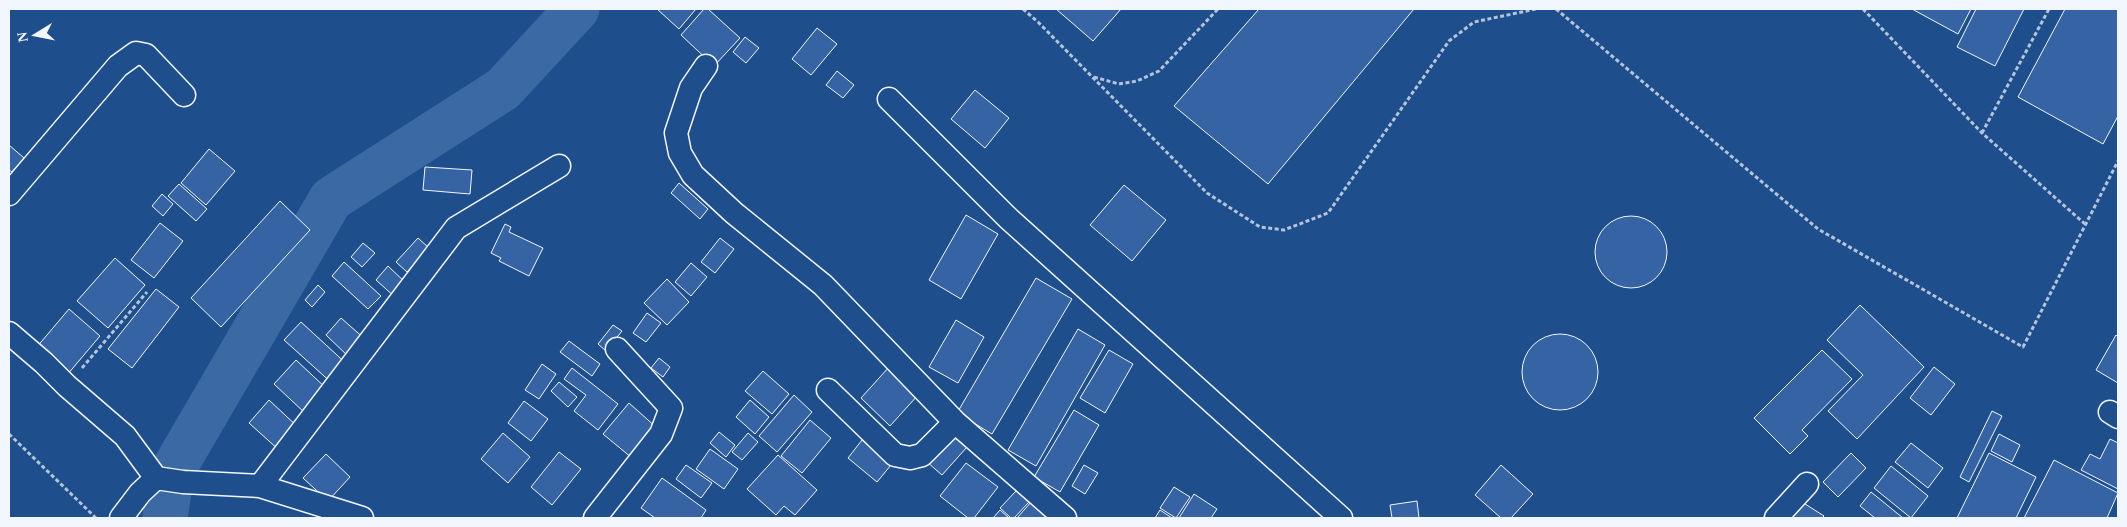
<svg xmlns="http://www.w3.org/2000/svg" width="2127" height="527" viewBox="0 0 2127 527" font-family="'Times New Roman',serif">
<rect width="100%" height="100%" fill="#1f4e8c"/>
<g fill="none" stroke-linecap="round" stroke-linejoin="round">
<path stroke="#3b69a3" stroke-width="45" d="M165,518l7,-46 159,-273 172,-110 74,-80"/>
</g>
<path fill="#3563a3" stroke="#f2f6ff" d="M657,9h39l-17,20z
M704,9h4l32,29 -26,28 -33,-31z
M1056,9h65l-28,32z
M1259,9h155l-146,175 -94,-78z
M1912,9h59l-13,25z
M1976,9h48l-29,57 -38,-19z
M2065,9h53v107l-15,28 -85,-47z
M817,28l20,16 -26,31 -19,-16z
M745,37l14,11 -13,15 -13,-11z
M837,71l17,14 -11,13 -17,-13z
M975,90l34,28 -24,30 -34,-29z
M9,145l15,13 -12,14 -3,-2z
M209,149l26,22 -29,34 -25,-22z
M425,167l47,3 -2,24 -47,-4z
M679,183l29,26 -8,10 -29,-26z
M179,184l28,25 -11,12 -28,-25z
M1124,185l42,35 -34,41 -42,-36z
M162,194l11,10 -10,12 -11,-10z
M280,201l30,29 -89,97 -30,-29z
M966,215l32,19 -37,65 -32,-19z
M1595 252a36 36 0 1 1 72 0a36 36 0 1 1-72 0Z
M160,223l23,18 -29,37 -23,-18z
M505,224l6,3 -2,5 34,16 -14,28 -30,-15 2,-3 -10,-5z
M418,238l11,10 -22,24 -11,-10z
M720,238l14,11 -19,24 -14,-11z
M363,243l12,10 -13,14 -11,-10z
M115,258l30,27 -37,43 -31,-27z
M344,262l37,34 -13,13 -36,-33z
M691,263l16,14 -16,19 -16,-14z
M388,266l20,19 -12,13 -20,-18z
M1036,278l36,21 -80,135 -35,-21z
M667,279l22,23 -22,23 -23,-22z
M318,285l7,7 -13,15 -7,-7z
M156,289l23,18 -47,61 -24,-19z
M1860,305l64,62 -67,72 -29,-28 35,-36 -36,-35z
M69,309l31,27 -33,39 -31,-27z
M647,313l14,10 -15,19 -13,-9z
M341,318l25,22 -16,18 -24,-23z
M956,320l28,17 -26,46 -29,-16z
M301,322l49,45 -16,18 -50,-45z
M613,325l9,6 -16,20 -8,-7z
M1078,329l27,16 -69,121 -28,-16z
M1522 372a38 38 0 1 1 76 0a38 38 0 1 1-76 0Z
M2116,335l2,2v46l-22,-13z
M569,341l31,23 -8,12 -32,-24z
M1109,350l24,14 -28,49 -25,-15z
M1822,350l30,29 -50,51 6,6 -18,18 -36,-36z
M659,358l11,9 -7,10 -12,-9z
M296,360l32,30 -22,24 -32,-30z
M542,364l14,10 -17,25 -14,-9z
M889,367l29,28 -28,31 -29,-28z
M1934,367l21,17 -24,31 -21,-17z
M572,368l46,36 -20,26 -24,-19 12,-16 -22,-16z
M763,371l26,23 -17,20 -27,-23z
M559,382l18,15 -9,10 -17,-16z
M794,395l18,17 -35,40 -18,-16z
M269,400l31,29 -20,22 -31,-28z
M750,400l19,17 -14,17 -19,-17z
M524,401l24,18 -17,22 -23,-18z
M629,403l28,25 -25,30 -29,-24z
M1074,410l25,15 -39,67 -26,-15z
M1992,411l10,5 -33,66 -9,-5z
M810,420l21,18 -29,35 -21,-17z
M719,432l16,13 -9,12 -16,-14z
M503,433l27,24 -22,26 -27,-24z
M748,433l10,9 -16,18 -10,-8z
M951,433l16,14 -25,28 -15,-13z
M1999,434l21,11 -8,17 -21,-11z
M2110,439l8,4v46l-37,-19 9,-16 10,5z
M862,440l29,25 -14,17 -29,-24z
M1911,443l32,25 -15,20 -33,-26z
M710,449l28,20 -14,20 -28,-20z
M559,452l22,17 -29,36 -21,-18z
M1851,453l15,15 -28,29 -15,-15z
M1989,453l47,24 -20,41h-59z
M326,454l24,23 -22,24 -25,-23z
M778,455l39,35 -22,25 -11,-9 -8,9 -29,-26z
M2054,460l64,33 -11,25h-83z
M966,463l32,24 -24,31h-6l-28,-22z
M686,465l26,18 -11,15 -25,-19z
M1084,465l14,8 -13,21 -13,-8z
M1501,465l32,29 -22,24h-10l-26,-23z
M1891,466l37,30 -17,22 -37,-30z
M662,478l44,32 -5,8h-46l-14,-10z
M1174,487l16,10 -14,21 -16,-10z
M1016,491l13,11 -15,16h-3l-11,-10z
M1871,492l32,26h-28l-15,-12z
M1194,494l23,15 -6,9h-32z
M1032,501l19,17h-34z
M1417,501l2,17h-27l-2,-13z
M1802,502l22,14 -2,2h-30z
M1000,510l9,8h-16z
M1160,510l12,8h-17z"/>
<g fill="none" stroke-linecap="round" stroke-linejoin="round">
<defs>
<path id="minor" d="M706,66l-15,22 -15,45 4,20 13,22 41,38 89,72 132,137 110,96
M889,99l119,119 333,300
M9,194l109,-128 18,-13 10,2 38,40
M9,333l35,30 23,23 58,50 31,42
M828,390l67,65 15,3 12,-3 33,-33
M2110,412l8,5
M260,486l196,-258 103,-62
M121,518l19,-25 16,-15 27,4 77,4 102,32
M595,518l66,-84 10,-26 -54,-59
M1776,518l31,-34"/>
</defs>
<use href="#minor" stroke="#f2f6ff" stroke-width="25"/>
<path stroke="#b3c4dc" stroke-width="3" stroke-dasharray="4 2.5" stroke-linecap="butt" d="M1023,9l15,13 169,171 53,34 24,3 44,-17 121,-172 25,-19 62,-13
M1556,9l262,220 205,118 95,-186
M1863,9l119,124 103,91
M1094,77l25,7 18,-3 22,-10 59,-62
M1982,133l67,-124
M82,368l65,-76
M9,434l87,84"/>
<use href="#minor" stroke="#1f4e8c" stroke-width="22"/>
</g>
<rect width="2127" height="527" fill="none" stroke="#f2f6ff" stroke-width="20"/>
<g transform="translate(35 35) rotate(260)" stroke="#1f4e8c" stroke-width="4" paint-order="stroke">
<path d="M0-4L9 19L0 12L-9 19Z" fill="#f2f6ff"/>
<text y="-8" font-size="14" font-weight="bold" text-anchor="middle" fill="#f2f6ff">N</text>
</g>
</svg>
